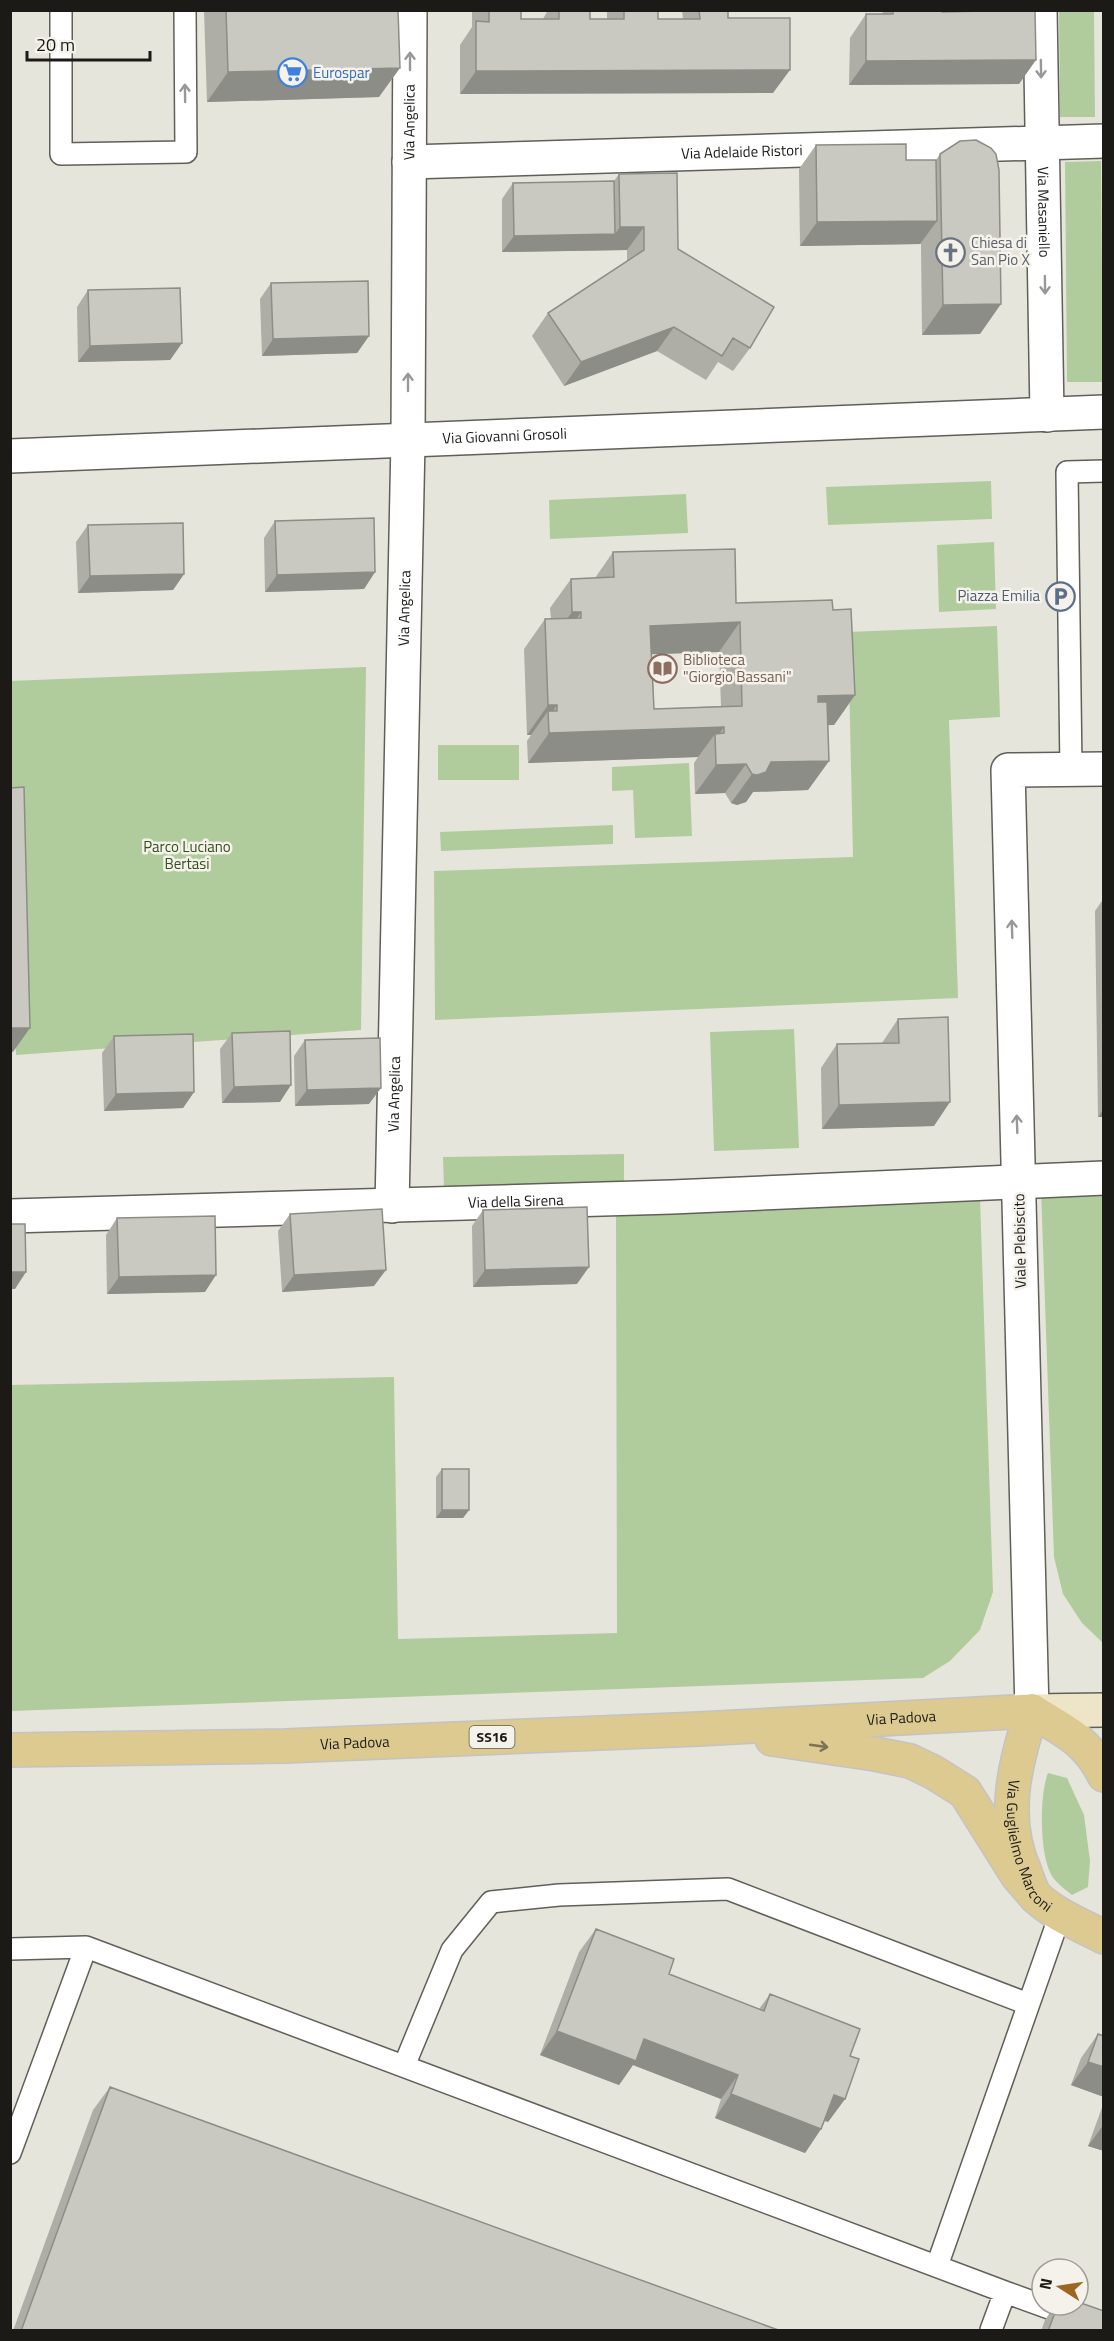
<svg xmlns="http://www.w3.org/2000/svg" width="1114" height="2341" viewBox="0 0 1114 2341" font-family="'Titillium Web',sans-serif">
<rect width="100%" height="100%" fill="#e6e5dc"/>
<path fill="#b0cc9c" d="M1059,11h35l1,106h-35z
M1101,161l2,221h-36l-2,-220z
M991,481l1,38 -164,6 -2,-38z
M686,494l2,39 -138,6 -1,-39z
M994,542l2,67 -57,3 -2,-67z
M997,626l3,91 -51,3 9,278 -523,22 -1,-149 419,-14 -5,-225z
M366,667l-5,363 -345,25 -6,-182v-192z
M438,745h81v35h-81z
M689,763l3,73 -57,2 -2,-48 -21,1v-24z
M613,825v19l-172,7 -1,-19z
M794,1029l5,119 -85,3 -4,-119z
M624,1154v31l-180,4 -1,-32z
M1103,1188v455l-21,-20 -19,-29 -9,-37 -13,-367z
M980,1197l13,395 -13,38 -30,31 -27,17 -912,33 -1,-326 384,-8 4,262 219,-6 -1,-419z
M1048,1773l19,5 17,37 6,46 -2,26 -16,8c-6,-5 -13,-10 -18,-16 -15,-19 -15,-84 -6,-106z"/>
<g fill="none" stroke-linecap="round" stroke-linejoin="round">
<defs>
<path id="service" d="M61,10v144l125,-2 -1,-142
M1071,769l-4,-297 37,-1
M10,1949l76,-2 919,345 -14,38
M404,2066l48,-116 39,-48 68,-7 169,-6 300,115
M10,2153l76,-206
M937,2266l123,-351
M1005,2292l99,36"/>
<g id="minor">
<path id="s1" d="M1040,10l7,405"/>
<path id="s2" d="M409,162l695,-21"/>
<path id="s3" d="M10,456l1094,-44"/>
<path id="s4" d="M392,1206l16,-765 2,-431"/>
<path id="s5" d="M10,1216l662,-19 432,-19"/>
<path d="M1032,1711l-24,-941 96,-1"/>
</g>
<path id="secondary" d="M1032,1711l72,-1"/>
<g id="primary">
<path id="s6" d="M1032,1711c-18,54 -31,108 -7,161 3,8 6,19 11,25 19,18 45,28 68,40"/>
<path d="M1032,1711c32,20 55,29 72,64"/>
<path d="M772,1739l103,15 35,7 23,11 32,20 52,83 18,21"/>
<path id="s7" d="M10,1750l275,-4 414,-17 333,-18"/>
</g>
</defs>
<use href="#service" stroke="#605f58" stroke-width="24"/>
<use href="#minor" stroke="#605f58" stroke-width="36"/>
<use href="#secondary" stroke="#605f58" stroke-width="36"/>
<use href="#primary" stroke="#c4c3c3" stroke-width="36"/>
<use href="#service" stroke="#fff" stroke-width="21"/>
<use href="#minor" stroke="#fff" stroke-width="33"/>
<use href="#secondary" stroke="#eee4c8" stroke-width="33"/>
<use href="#primary" stroke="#ddca91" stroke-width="33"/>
</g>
<path fill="#aeada6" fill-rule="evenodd" d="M204,10h194l-19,87 -172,5z
M472,10h49v9h22l5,-9h42v9h17v-9h51v9h25l-1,-9h46v8l45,75 -313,1v-49l12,-18z
M884,10h58v2l93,-2 -16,74 -170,1 1,-47 16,-24h16z
M816,145l90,15h30l4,-6 40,180 -58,1 -1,-91 -121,2 -1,-77z
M619,174l59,75 72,99 -17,23 -15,-9 -12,18 -49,-29 -93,35 -32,-50 16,-23 79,-52v-11l-125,2v-53l11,-16 101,-2z
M271,283l98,53 -12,17 -95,3 -2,-57z
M88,290l94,53 -12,17 -92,2 -1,-55z
M275,521l100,51 -11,17 -99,3 -1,-54z
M88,525l96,49 -11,16 -95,3 -2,-51z
M613,552l123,51 97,7 22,85 -21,30h-6l1,36 -21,29 -55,2 -7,10 -9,3 -6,-2 -6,-10 -30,1 -1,-31 4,-6 -170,6 -1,-22 4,-6h-4l-3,-86 21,-30h6l-1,-11 21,-29 24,-1zM719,652l2,54 -67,3 -2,-55z
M1104,898v219h-6l-3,-206z
M898,1019l36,107 -112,3 -1,-61 16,-24 45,-1z
M232,1033l48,69 -58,1 -2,-54z
M114,1036l80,56 -11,16 -79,3 -2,-58z
M305,1040l64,64 -74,2 -1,-50z
M483,1210l94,74 -104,3 -1,-61z
M290,1214l84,72 -92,6 -4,-61z
M117,1218l88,74 -98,2 -1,-59z
M442,1469l27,41 -6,8h-27v-41z
M596,1929l73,45 90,35 11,-15 80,62 -5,43 -17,23 -3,-1 -4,8 -16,24 -90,-35 6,-19 -88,-34 -14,20 -79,-30 39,-103z
M1098,2034l6,2v61l-33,-12 10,-27z
M110,2087l671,244h-768l80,-221z
M1104,2102v49l-16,-5z
M1055,2305h23l26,26h-63l4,-11z"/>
<path fill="#8d8d87" d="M1036,60l-17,24 -170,1 17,-24z
M400,68l-21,29 -172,5 21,-30z
M790,70l-17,23 -313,1 16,-23z
M937,221l-17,23 -120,2 17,-24z
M620,227h24l-17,23 -125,2 12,-16 101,-2z
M1001,304l-21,30 -58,1 21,-30z
M674,327l-17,24 -93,35 17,-24z
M369,336l-12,17 -95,3 11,-17z
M182,343l-12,17 -92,2 12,-16z
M375,572l-11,17 -99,3 12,-17z
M184,574l-11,16 -95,3 12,-17z
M572,612h9l-20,30h-10z
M740,622l-21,30 -89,3 20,-29z
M855,695l-21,30 -37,1 21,-30z
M548,705h9l-9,13v-7l-17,24h-4z
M724,727l-9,13v-6l-17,23 -170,6 21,-30z
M829,761l-21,29 -55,2 -7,10 -9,3 -6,-2 21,-29 19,-12z
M746,764l-21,29 -30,1 21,-29z
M10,1028h20l-17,24h-3z
M291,1085l-11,17 -58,1 12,-16z
M381,1088l-12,16 -74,2 12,-16z
M194,1092l-11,16 -79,3 12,-17z
M950,1102l-16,24 -112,3 17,-24z
M1104,1109v8h-6z
M589,1267l-12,17 -104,3 12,-17z
M386,1270l-12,16 -92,6 12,-17z
M10,1272h16l-11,17h-5z
M216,1275l-11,17 -98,2 12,-17z
M442,1510h27l-6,8h-27z
M557,2031l87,8 94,36 -17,24 -88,-34 -14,20 -79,-30z
M1088,2062l16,5v30l-33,-12z
M731,2094l90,35 -16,24 -90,-35z
M834,2095l11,4 -17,23 -10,-4z
M1104,2124v27l-16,-5z"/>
<path fill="#cac9c1" stroke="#8d8d87" stroke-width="1.5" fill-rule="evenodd" d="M226,10h172l2,58 -172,4z
M489,10h32v9h38v-9h31v9h34v-9h34v9h42l-1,-9h29v8h62v52l-314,1v-50l13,1z
M893,10h49v2l93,-2 1,50 -170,1v-47h27z
M976,140l15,8 5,6 3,16 2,134 -58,1 -3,-151 20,-13z
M906,144v16h30l1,61 -120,1 -1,-77z
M677,173l1,76 96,58 -24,41 -17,-10 -11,18 -48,-29 -93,35 -33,-49 96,-63v-23h-24l-1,-53z
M614,181l1,53 -101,2 -1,-53z
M368,281l1,55 -96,3 -2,-56z
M180,288l2,55 -92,3 -2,-56z
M374,518l1,54 -98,3 -2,-54z
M183,523l1,51 -94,2 -2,-51z
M735,549l1,54 96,-3 1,10 18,-1 4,86 -37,1v6h9l2,59 -58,1 -5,10 -9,3 -5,-1 -6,-10 -30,1 -1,-31 9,-1v-6l-175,6 -1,-22h9v-6h-9l-3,-86 36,-1v-6h-9l-1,-33 43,-2 -1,-25zM740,622l2,84 -88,3 -4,-83z
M24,787l6,241h-20v-240z
M948,1017l2,85 -111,3 -2,-61 62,-1 -1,-24z
M290,1031l1,54 -57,2 -2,-54z
M193,1034l1,58 -78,2 -2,-58z
M380,1038l1,50 -74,2 -2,-50z
M587,1207l2,60 -104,3 -2,-60z
M382,1209l4,61 -92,5 -4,-61z
M215,1216l1,59 -97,2 -2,-59z
M10,1224h15l1,48h-16z
M442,1469h27v41h-27z
M596,1929l78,30 -5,15 95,37 6,-17 90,35 -10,27 9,3 -14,40 -11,-4 -13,34 -90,-35 7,-19 -94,-36 -8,22 -79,-30z
M1098,2034l6,2v31l-16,-5z
M110,2087l671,244h-760z
M1078,2302l26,9v20h-56l10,-26h20z"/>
<defs><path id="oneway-shaft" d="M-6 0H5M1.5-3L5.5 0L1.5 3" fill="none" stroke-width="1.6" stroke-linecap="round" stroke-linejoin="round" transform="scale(1.5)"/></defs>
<g stroke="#989897">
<use href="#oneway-shaft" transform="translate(410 61) rotate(-90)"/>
<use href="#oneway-shaft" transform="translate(1041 69) rotate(89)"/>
<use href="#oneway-shaft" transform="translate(185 93) rotate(-91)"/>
<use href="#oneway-shaft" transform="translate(1045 285) rotate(89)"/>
<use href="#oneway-shaft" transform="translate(408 382) rotate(-90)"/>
<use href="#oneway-shaft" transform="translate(1012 929) rotate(-92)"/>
<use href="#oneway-shaft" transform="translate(1017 1124) rotate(-92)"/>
</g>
<use stroke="#7c7254" href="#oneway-shaft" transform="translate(819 1746) rotate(8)"/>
<defs>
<symbol id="supermarket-ring" viewBox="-11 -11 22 22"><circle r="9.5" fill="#f4f2ea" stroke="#3f7fe0" stroke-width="1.5"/><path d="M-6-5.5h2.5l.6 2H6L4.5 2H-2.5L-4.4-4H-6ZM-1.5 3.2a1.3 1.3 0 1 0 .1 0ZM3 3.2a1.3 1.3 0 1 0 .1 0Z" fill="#3f7fe0"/></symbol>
<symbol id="church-ring" viewBox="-11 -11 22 22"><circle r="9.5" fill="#f4f2ea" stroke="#6b7280" stroke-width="1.5"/><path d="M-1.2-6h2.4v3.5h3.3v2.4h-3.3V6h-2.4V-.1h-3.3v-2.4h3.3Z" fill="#6b7280"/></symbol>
<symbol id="parking-ring" viewBox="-11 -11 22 22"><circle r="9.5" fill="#f4f2ea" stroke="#5c6f8a" stroke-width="1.5"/><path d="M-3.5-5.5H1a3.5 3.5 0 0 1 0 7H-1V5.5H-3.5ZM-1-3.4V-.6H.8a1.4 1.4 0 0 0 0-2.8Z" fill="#5c6f8a"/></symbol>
<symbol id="library-ring" viewBox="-11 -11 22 22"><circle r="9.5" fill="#f4f2ea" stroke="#8d6e63" stroke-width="1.5"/><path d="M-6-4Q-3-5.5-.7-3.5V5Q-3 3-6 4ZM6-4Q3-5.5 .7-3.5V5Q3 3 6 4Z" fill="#8d6e63"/></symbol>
</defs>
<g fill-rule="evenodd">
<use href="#supermarket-ring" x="276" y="56" width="33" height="33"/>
<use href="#church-ring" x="934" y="236" width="33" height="33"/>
<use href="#parking-ring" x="1044" y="580" width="33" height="33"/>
<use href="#library-ring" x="646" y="652" width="33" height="33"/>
</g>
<g text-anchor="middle" stroke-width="5" stroke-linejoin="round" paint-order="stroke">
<rect fill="#f4f2ea" stroke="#5c5b56" stroke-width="1.5" x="469.5" y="1726" width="45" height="22" rx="4.5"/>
<g font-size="14" font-weight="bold" fill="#1b1a17">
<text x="492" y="1742">SS16</text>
</g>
<g font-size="15" fill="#366cbe" stroke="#f4f2ea" text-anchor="start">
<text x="313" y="78">Eurospar</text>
</g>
<g font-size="15" fill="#1b1a17" stroke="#f4f2ea">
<text dy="5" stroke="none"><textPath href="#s4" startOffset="1084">Via Angelica</textPath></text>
<text dy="5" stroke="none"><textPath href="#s2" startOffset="333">Via Adelaide Ristori</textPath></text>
<text dy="5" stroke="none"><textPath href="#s1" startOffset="202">Via Masaniello</textPath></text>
<text dy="5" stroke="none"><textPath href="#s3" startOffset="495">Via Giovanni Grosoli</textPath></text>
<text dy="5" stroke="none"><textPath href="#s4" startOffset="598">Via Angelica</textPath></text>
<text dy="5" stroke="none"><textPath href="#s4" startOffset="112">Via Angelica</textPath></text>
<text dy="5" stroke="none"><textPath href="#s5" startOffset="506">Via della Sirena</textPath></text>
<text transform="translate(1020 1241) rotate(-91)" y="5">Viale Plebiscito</text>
<text dy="5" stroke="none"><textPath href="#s7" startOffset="892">Via Padova</textPath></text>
<text dy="5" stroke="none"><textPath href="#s7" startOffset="345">Via Padova</textPath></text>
<text dy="5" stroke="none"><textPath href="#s6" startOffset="141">Via Guglielmo Marconi</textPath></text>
</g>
<g font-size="15" fill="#5b616d" stroke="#f4f2ea" text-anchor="start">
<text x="971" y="248">Chiesa di<tspan x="971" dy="17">San Pio X</tspan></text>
</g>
<g font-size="15" fill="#4e5e75" stroke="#f4f2ea" text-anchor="end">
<text x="1040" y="601">Piazza Emilia</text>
</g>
<g font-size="15" fill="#785e54" stroke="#f4f2ea" text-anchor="start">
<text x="683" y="665">Biblioteca<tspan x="683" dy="17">"Giorgio Bassani"</tspan></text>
</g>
<g font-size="15" fill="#33501a" stroke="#f4f2ea">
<text x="187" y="852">Parco Luciano<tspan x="187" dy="17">Bertasi</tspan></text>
</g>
</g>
<rect width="1114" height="2341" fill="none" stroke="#1b1a17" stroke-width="24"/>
<g transform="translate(1060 2287) rotate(282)"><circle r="28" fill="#f4f2ea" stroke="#9d9c96" stroke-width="1.5"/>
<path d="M0-4.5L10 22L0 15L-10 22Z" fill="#9d6621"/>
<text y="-9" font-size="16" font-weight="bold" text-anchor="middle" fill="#1b1a17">N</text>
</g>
<path d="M27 51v9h123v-9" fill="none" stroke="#1b1a17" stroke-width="3"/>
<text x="36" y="51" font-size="18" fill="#1b1a17" stroke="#f4f2ea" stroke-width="4.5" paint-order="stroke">20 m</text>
</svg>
